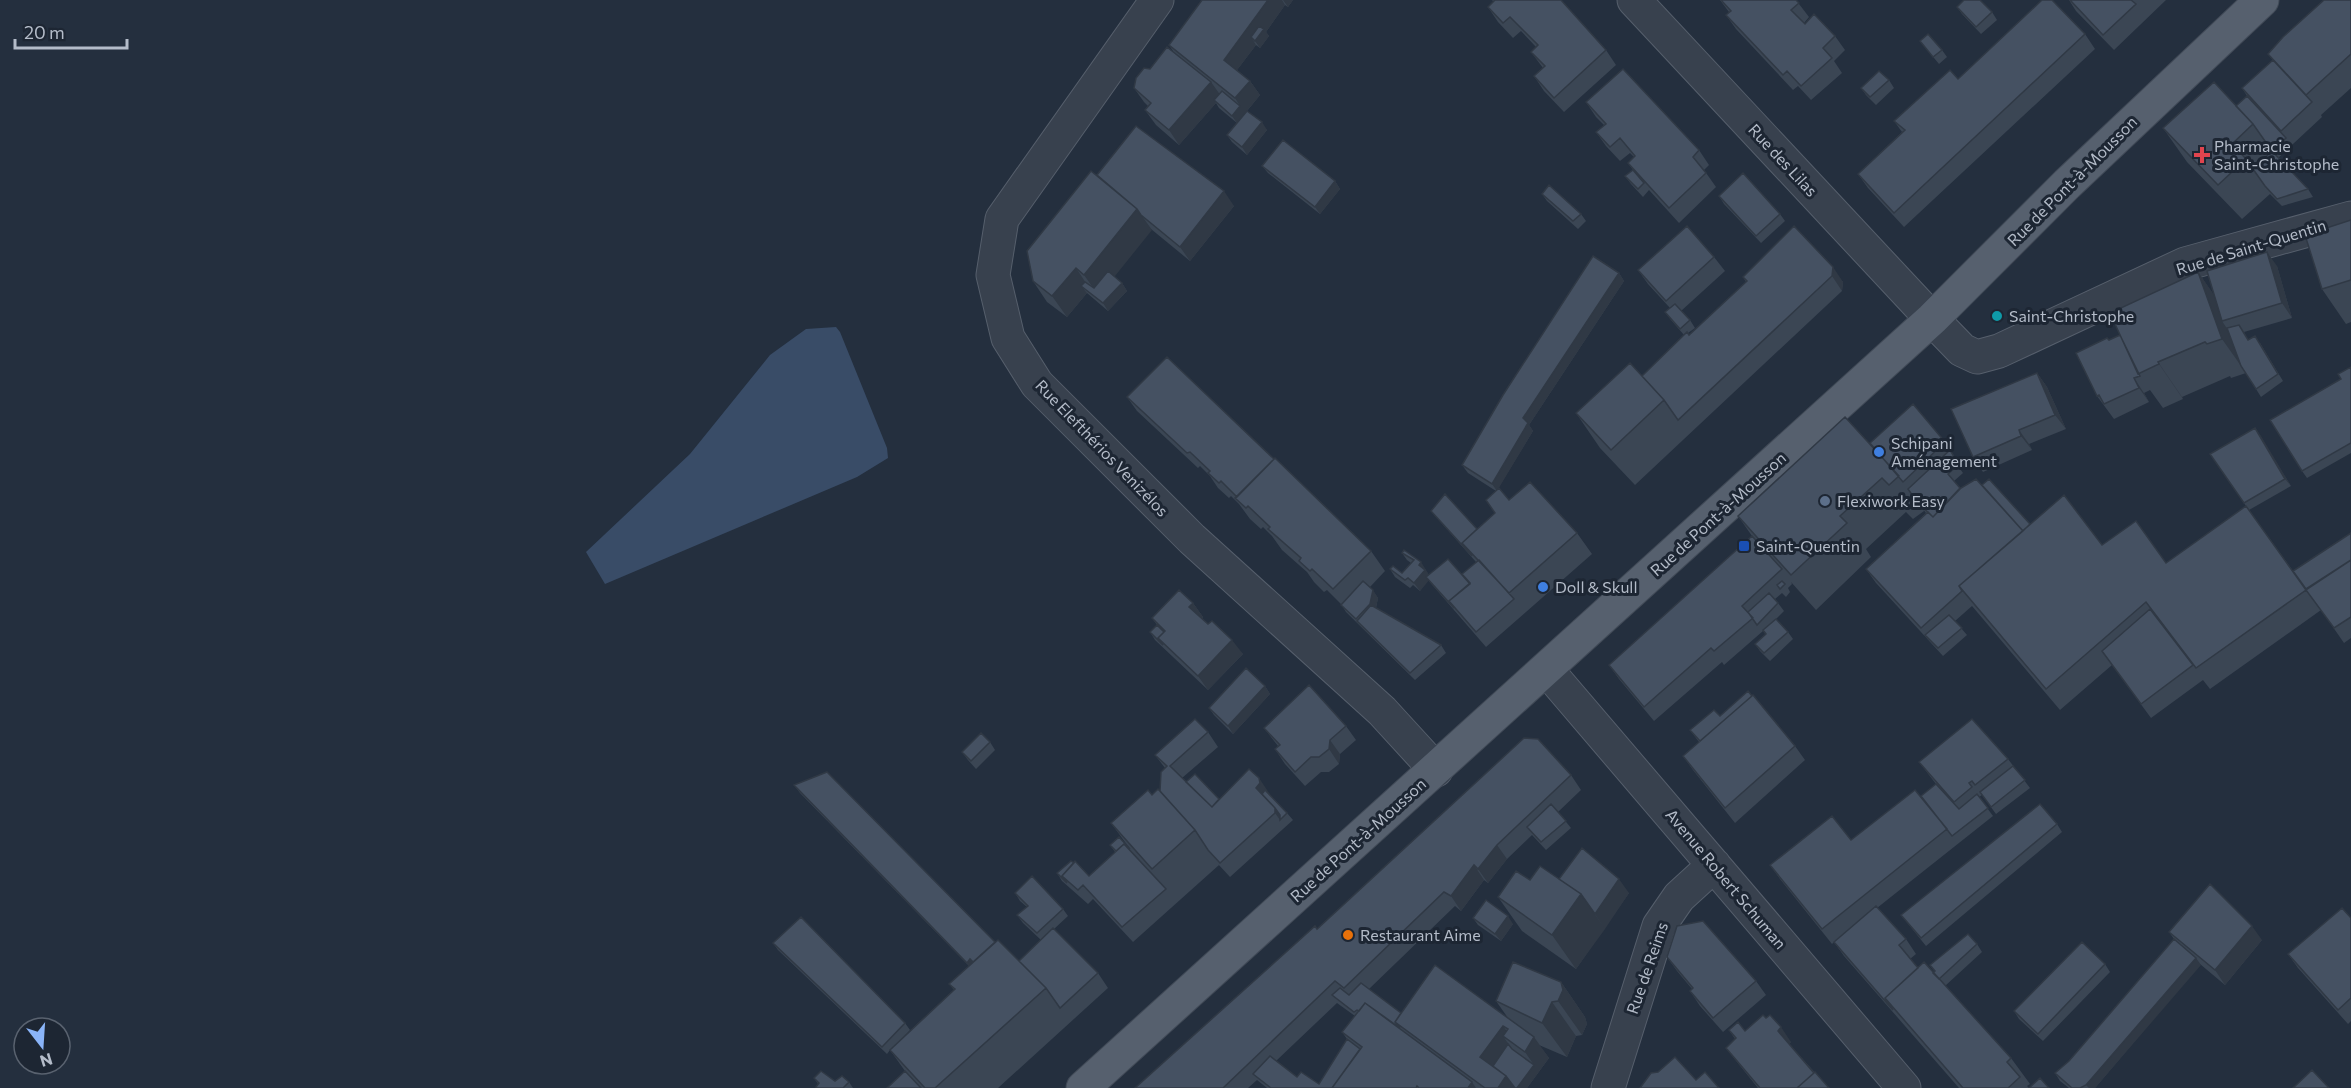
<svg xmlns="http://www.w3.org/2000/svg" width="2351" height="1088" viewBox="0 0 2351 1088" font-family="Commissioner,sans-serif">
<rect width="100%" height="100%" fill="#242f3e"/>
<path fill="#394c67" d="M836,327l4,5 47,116 1,10 -31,19 -252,107 -19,-32 104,-98 80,-99 36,-26z"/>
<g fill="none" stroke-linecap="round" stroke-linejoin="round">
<defs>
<path id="minor" d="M1157,0l-155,219 -9,56 15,63 29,46 155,155 190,172 54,59
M1932,319l30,31 15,7 22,-6 186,-87 166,-46
M1547,670l357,418
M1608,1088l51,-162 20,-29 35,-32"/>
<path id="tertiary" d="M1634,0l298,319"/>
<path id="primary" d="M1083,1088l849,-769 135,-135 195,-184"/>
</defs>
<use href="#minor" stroke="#565f6c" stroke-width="35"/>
<use href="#tertiary" stroke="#565f6c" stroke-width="35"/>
<use href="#primary" stroke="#414a57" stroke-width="35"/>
<use href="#minor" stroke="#38414e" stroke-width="33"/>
<use href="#tertiary" stroke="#38414e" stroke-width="33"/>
<use href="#primary" stroke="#56606e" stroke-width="33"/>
</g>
<path fill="#3b4654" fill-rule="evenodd" d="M1202,0h91l-5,7 -3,-2 -19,27 3,4 -9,12 -4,-3 -19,25 13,11 10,14 -13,16 20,19 -20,25 -15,-13 -5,-7 10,-12 -18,-15 -3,-5 -37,42 -23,-20 -11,-15 3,-4 -4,-4 -10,-14 16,-19 23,-18 -4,-6z
M1492,0h69l45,50 10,15 -52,47 -20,-21 -10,-15 9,-8 -12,-16 5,-5 -15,-16 -8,7 -15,-16 -10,-15 6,-5z
M1720,0h76l13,17 -5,6 31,13 10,14 -11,11 8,12 -31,27 -13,-14 -5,4 -57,-61 -10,-14 3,-3z
M2069,0h97l-52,50 -38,-39z
M2351,0v88l-30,27 1,2 -44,41 30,31 5,8 -31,9 -12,-12 -28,25 -55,-57 -24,-34 73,-22 11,-10 -5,-8 31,-28 -5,-6z
M1957,7l35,5 5,8 -16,14 -19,-20z
M2085,34l10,15 -191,178 -36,-39 -10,-14 44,-42 -8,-11 64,-42z
M1920,41l22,9 5,7 -8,7z
M1889,80l5,8 -18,17 -10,-10 -5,-7z
M1586,102l113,48 10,15 -5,5 12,17 -37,36 -30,-33 -6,7 -12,-13 -6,-8 8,-6 -5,-7 6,-6 -4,-4 -10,8 -14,-15 -10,-14 8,-7 -8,-8z
M1262,166l73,15 5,8 -20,25 -52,-41z
M1097,175l137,31 -44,55 -39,-32 -37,47 8,7 5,8 -19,20 -21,-18 -20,24 -20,-15 -14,-21z
M1542,194l39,20 5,7 -8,8 -31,-28z
M1719,196l61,18 5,7 -24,22 -37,-39z
M2351,220v102l-5,2 -24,-35z
M1794,226l49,56 -1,9 -207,194 -35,-37 -24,-35 66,-37 42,-41 -13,-15 -6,-8 5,-4 -22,-24 -10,-14 76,-13 11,14 -44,40 9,9 5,8 -7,5 1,2 57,-53 -3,-5z
M2277,266l15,52 -48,14 4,8 12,3 23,38 -22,16 -15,-24 -15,5 -1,-2 -48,21 1,2 -20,9 -13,-18 -6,3 5,9 -35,17 -17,-23 12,-56 11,-5 78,-63 17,25z
M1619,273l5,8 -95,144 4,6 -36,59 12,10 68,33 15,21 -106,93 -58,-67 -8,11 -7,-6 -3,3 -15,-11 -5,-8 12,4 9,-10 -4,-3 -5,-7 2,-3 22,20v1l3,4 39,7 -6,-8 14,-12 -39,-44 -6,-7 46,18 18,-16 -9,-13 10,-9 -28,-18 -6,-8z
M2351,367v86l-44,25 -5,-7 39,-92z
M2037,373l10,14 19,42 -37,15 3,6 -49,22 -10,-15z
M1127,397l147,62 97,92 14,20 -15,16 8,11 -2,10 65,37 5,8 -31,27 -69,-68 -5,-8 -14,-14 -3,2 -10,-10 -7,-10 -25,-22 -10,-14 -9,-9 -2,2 -11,-10 -11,-15 -8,-8 -2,2 -11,-10 -8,-12 -10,-10 -2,2 -61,-57z
M2255,428l36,58 -42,24 44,61 58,-38v105l-7,5 -25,-36 2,3 -111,79 -7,-9 -52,38 -39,-53 -52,45 -88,-104 -17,15 12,14 -24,21 -67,-73 -10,-14 60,-56 -3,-4 1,2 -11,8 -7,-7 -40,37 5,8 -55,53 -25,-28 1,2 -4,4 2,4 -4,5 -4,-4 -7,6 9,12 -11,11 15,10 5,7 -23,22 -10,-10 -5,-7 11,-9 -3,-4 -39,34 -2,-3 -68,59 -35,-42 -10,-14 143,-129 -14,-20 132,-73 75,-1 10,15 4,7 -1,2 5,7 -9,8 6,7 22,-3 48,39 136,39 80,-57 -36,-52z
M1193,603l10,14 -1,2 41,35 -35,36 -53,-50 -5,-8 7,-7 -5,-7z
M1265,686l5,8 -37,40 -19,-19 -5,-7z
M1720,716l75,30 10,14 -70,63 -42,-53 -10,-14 16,-14 -9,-12z
M1346,726l10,14 -16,14 -1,10 -10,8h-8l-16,14 -20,-22 -10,-15 3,-3 -14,-18z
M1208,732l10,15 -36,31 4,4 33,17 50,-6 1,2 17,18 6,7 -63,57 -12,-13 1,1 -86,77 -40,-43 -5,5 -26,-23 -5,-8 32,3 26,-24 -5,-7 20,4 -19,-26 41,-28 8,-4 5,-23 -10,-13z
M990,742l5,8 -19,19 -8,-9 -6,-8z
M2008,759l22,29 -34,26 -14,-19 -3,2 14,19 -116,92 29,31 10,15 -6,5 8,9 15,5 1,-2 -4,-6 47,-21 5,8 -37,34 66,72 19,26 -3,2 2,2h-70l-115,-132 -10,-14 -2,2 -52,-65 -10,-14 81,-25 70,-44 15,-12 -17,-22z
M1571,775l10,15 -23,22 13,16 -25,22 -14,-15 -25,24 -19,24 -4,-3 -23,31 -6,-5 -86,83 32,24 107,5 -12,-17 65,-19 24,35 2,7 -5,11 -6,1 -9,21 -28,-12 10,13 -22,30h-260l-10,-8 -9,8h-113l182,-159zM1337,1003l18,13 -13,16 5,7 -28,45 -22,-7 -21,-16z
M794,785l225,176 22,-21 -18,-17 -6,-8 10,-8 -7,-6 -5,-8 48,16 5,7 -14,13 44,44 10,15 -110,100h-111l18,-17 -15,-21 -3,4 -109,-104 -5,-7 132,80 5,7 -7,7 51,-47 -5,-6 20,-18 -169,-173z
M2057,824l5,8 -136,114 -25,-31z
M1559,879l70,14 -53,76 -54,-38 -24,-34 32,-17z
M1473,918l40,6 -12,17 -23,-16z
M2351,918v103l-3,3 -50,-56 -10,-14z
M2169,932l93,8 -37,45 -25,-21 -105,124h-26l-9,-7 -5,-8 14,-12 105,-122z
M1667,957l89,24 10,14 -43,37 -23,-26 -10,-15 2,-2 -15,-18z
M2105,964l5,8 -67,69 -24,-22 -5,-8z
M1729,1030l16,1 46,11 -2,2 40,44h-71l-21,-26 -11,-14 9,-9z
M814,1078l35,4 4,6h-37l2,-4z"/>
<path fill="#303945" d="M1268,0h14l3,5 -19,27 3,4 -9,12 -5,-7 -4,-4 5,8 -22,29 -10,-14z
M1283,0h10l-5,7z
M1250,81l10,14 -23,28 -5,-7 8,-10 -5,-8z
M1211,82l10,14 -7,4 2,3 -37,42 -10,-15z
M1262,122l5,8 -20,25 -5,-8z
M1335,181l5,8 -20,25 -5,-7z
M1224,191l10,15 -44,55 -10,-14z
M1137,209l15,21 -53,66 -15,-21z
M2267,252l10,14 15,52 -10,-15z
M1833,267l10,15 -1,9 -10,-15z
M1076,268l14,21 -9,-3 6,7 -20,24 -15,-21z
M2198,272l24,34v15l10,15 14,37 -24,-34z
M1619,273l5,8 -95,144 4,6 -36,60 -5,-7 31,-66z
M1122,283l5,8 -19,20 -5,-8z
M2158,362l24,35 1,2 -24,-35z
M2037,373l10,14 19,42 -11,-14z
M2134,378l10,15 5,9 -10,-14z
M2255,428l6,8 30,50 -6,-7z
M2019,430l10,14 3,6 -11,-14z
M1950,450l9,14 -1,3 -6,-8z
M1421,562l10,16 -11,13 -6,-8 5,-18z
M1373,590l5,8 -3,14 -5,-8z
M1193,603l10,14 -4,5 -10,-15z
M1232,640l11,14 -35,36 -10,-14z
M1265,686l5,8 -37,40 -5,-8z
M1330,740l10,14 -1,10 -10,-15z
M1259,778l10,15 1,5 -3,3 -11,-13z
M1275,808l7,9 -2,3 5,7 -10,-14z
M1497,845l10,14 -19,24 -10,-14z
M1474,865l10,15 -23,31 -10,-15z
M1619,879l10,14 -24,36 -10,-15z
M1581,894l24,35 -29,40 -24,-34z
M1508,916l5,8 -12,17 -6,-7z
M2252,926l10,14 -37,45 -10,-15z
M2196,958l5,7 -106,123h-6l-3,-3z
M970,959l5,7 -3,4 -5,-7z
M1561,982l24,35 2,7 -5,11 -24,-34z
M1552,1002l24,34 -9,21 -25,-34z
M1503,1026l13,18 -13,-8 11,16 -24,18 -10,-13z
M1781,1027l10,15 -3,3 -10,-14z
M1534,1037l15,21 -22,30h-10l17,-23 -9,-13z
M1506,1076l9,12h-17z
M1472,1082l4,6h-8z"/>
<path fill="#455162" stroke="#303945" stroke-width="1.5" d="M1202,0h66l-44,60 26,21 -15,17 -66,-53z
M1495,0h66l45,50 -52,48 -20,-22 11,-10 -14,-14 7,-7 -28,-28 -7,6 -15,-16z
M1721,0h75l3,3 -8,7 14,14 9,-10 21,22 -12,12 9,10 -31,28 -14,-15 -4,4 -57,-60 5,-4z
M1964,0h16l12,12 -16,15 -19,-20z
M2042,0h10l33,34 -191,179 -36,-39 47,-44 -11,-9 56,-51 8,9z
M2070,0h61l5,4 -33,31z
M2324,0h27v54l-45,41 -38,-41 15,-17z
M1259,26l5,3 -9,12 -4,-4z
M1928,34l14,16 -9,7 -13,-16z
M1167,47l44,35 -42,48 -24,-20 6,-7 -17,-15 2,-10 8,-10 6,1z
M2273,60l39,42 -31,29 -39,-43z
M1623,69l76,81 -6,7 13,16 -37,35 -41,-45 7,-7 -15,-18 -10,9 -14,-15 10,-8 -20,-22z
M1879,71l10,9 -19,17 -9,-9z
M2214,82l39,42 -21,20 14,15 -28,26 -55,-57z
M1222,91l18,15 -8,10 -18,-16z
M2247,96l39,42 -14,13 -19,-27 -17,-18z
M1247,111l15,11 -20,25 -15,-12z
M1136,126l88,65 -44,56 -39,-32 -4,-6 -40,-34z
M1283,140l52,41 -20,26 -53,-41z
M2272,151l36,38 -31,10 -12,-13 -12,-17z
M1633,170l11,13 -6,6 -13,-13z
M1091,171l46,38 -53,66 -8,-7 -24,28 -19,-15 -6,-30z
M1743,173l37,41 -24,22 -37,-40z
M1549,185l32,29 -8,7 -31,-27z
M2351,220v60l-29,9 -17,-54z
M1687,226l27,31 -48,44 -28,-31z
M1794,226l39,41 -1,9 -154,144 -14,-20 -22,-24 45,-44 2,3 58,-54 -4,-4z
M2267,252l15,51 -60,18 -15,-50z
M1593,256l26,17 -96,145 5,5 -36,61 -30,-19 41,-70z
M1108,271l14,12 -19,20 -22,-17 4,-4 9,6z
M2198,272l24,67 -15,5 -2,-2 -47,20 1,2 -21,10 -28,-61z
M1675,304l15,16 -10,9 -15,-17z
M2239,325l9,15 7,-4 23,38 -22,15 -15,-23 -14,-38z
M2120,335l20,41 -6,2 5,10 -35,16 -5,-9 -2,1 -21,-43 31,-15 2,2z
M1167,357l107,102 -37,38 -16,-16 -2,2 -11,-10 2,-2 -20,-19 -3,1 -60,-56z
M1630,363l34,37 -53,50 -35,-37z
M2351,367v76l-49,28 -32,-51 71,-41 -3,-5z
M2037,373l18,42 -36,15 2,6 -48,21 -22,-48z
M1913,404l32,38 -42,40 -33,-39z
M1845,417l54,59 -10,9 -7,-7 -42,38 7,7 -56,52 -53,-59z
M2255,428l30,51 -41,24 -34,-49z
M1950,450l4,7 -2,2 6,6 -10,9 12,14 -27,29 -16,-15 -9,-13z
M1275,458l96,93 -38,38 -21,-20 -2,2 -11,-10 2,-3 -33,-29 2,-2 -22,-21 -2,2 -11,-10z
M1976,479l47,52 -64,55 3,5 -41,37 -55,-59 62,-57 5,5 28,-29z
M1989,479l41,45 -7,7 -41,-46z
M1530,482l47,51 -68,60 -47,-50 33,-30 -9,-13 13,-12 10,12z
M1445,494l32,35 -15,14 10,13 -41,-45z
M2064,495l38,50 34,-24 30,42 80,-57 60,84 -110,78 -50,-66 -100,87 -87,-103z
M2351,533v27l-45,29 -13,-18z
M1752,536l30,33 -40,37 11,12 -39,33 -3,-3 -67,59 -35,-42z
M1404,550l17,12 -2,3 6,5 -11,13 -6,-5 -3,2 -15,-11 3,-3 9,7 12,-13 -12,-7z
M1448,559l22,25 -21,17 5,7 -28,-31z
M1479,560l35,39 -38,33 -27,-31 21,-18 -8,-9z
M2351,560v57l-17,11 -28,-38z
M1363,581l10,9 -3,14 -14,15 -15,-14z
M1782,581l3,3 -5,5 -3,-4z
M1179,590l14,13 -4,4 19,17 4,-3 20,19 -34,36 -40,-38 7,-7 -13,-13z
M1769,593l9,10 -21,22 -9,-13z
M1371,605l70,40 -31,28 -53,-52z
M2150,609l43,56 -52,39 -39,-53z
M1949,615l13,13 -24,20 -13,-13z
M1776,619l12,13 -24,21 -9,-9 11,-10 -3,-4z
M1157,625l7,7 -6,6 5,7 -13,-13z
M1246,668l19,18 -37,40 -19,-18z
M1309,685l37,41 -16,14 -1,9 -10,8h-8l-16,15 -20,-23 5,-4 -16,-17z
M1748,691l4,5 -52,45 -10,-11 24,-20 6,6z
M1753,695l42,51 -70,62 -42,-52z
M1195,719l13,13 -38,34 42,41 37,-38 10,9 1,5 -4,5 19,20v5l-55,50 -12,-13 -13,-20 -35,-39 1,-19 6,-6 -12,-11z
M1972,719l36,40 -33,26 -3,-4 -3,2 3,4 -18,15 -35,-40z
M981,733l9,9 -19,19 -9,-9z
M1524,738l14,1 33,36 -74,70 -19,24 -4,-4 -23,31 -7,-4 -100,96 -9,-7 -112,107h-88l180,-162 2,3z
M2013,766l12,14 -34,27 -11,-15z
M827,772l168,170 -22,20 -3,-3 -3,4 -173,-178z
M1195,774l24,25 -7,8 -26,-25z
M1936,784l23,25 18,-15 11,14 -36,28 -31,-40z
M1158,789l37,41 -43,39 -41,-46 37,-33 4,5z
M1265,790l22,23 -7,7v-5l-5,-7 -13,-14z
M1915,790l32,39 -125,100 -52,-64 62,-49 19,24z
M1551,804l15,17 -25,21 -14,-15z
M2040,804l17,20 -136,114 -20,-23z
M1119,837l11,12 -6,-5 -8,7 -6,-6z
M1124,844l42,45 -44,38 -39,-42 -5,5 -16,-14 13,-15 14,15z
M1582,848l37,31 -24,35 -14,-20 -22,-15z
M1071,861l3,2 -12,13 5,7 -10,-10z
M1540,866l41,28 -29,41 -54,-38 18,-26 14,9z
M1032,876l31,33 -26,24 -20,-18 11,-9 -13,-13z
M2210,884l42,42 -37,44 -46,-38z
M1486,900l22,16 -13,18 -22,-16z
M1876,906l30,33 -7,6 19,23 -33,30 8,12 -59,-68z
M2342,908l9,10v80l-13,12 -50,-56z
M801,917l104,106 -23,24 -109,-104z
M1703,921l53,60 -43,37 -23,-27 3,-3 -26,-31 10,-31z
M1053,928l45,45 -38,35 -14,-20 -27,-27z
M1968,934l9,10 -38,35 -6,-6 2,-2 -5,-6z
M2174,939l22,19 -110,127 -6,3h-8l-17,-15 14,-12z
M998,940l48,48 -111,100h-10l-35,-38 65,-61 -6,-5z
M2082,942l23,22 -67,70 -24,-23z
M1513,962l48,20 2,8 -5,11 -6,1 -10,21 -46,-22z
M1924,962l87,96 -4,4 13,15 -12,11h-45l-78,-90z
M1435,965l99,72 -9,15 -22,-16 5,-7 -5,-3 -23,31 26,19 -8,12h-13l-90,-66z
M1361,983l40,30 -6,9 5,6 -35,-25 -6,8 -2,-1 -3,2 -22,-17 8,-7 9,7z
M1365,1003l107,79 -4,6h-49l-2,-2 -1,2h-84l30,-41 -20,-15z
M1763,1015l3,3 4,-3 11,12 -3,4 36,42 -17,15h-37l-34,-40 10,-10 -7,-8 9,-8 7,9z
M1347,1039l13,10 -28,39h-61l-18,-14 17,-18 27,21 4,-5 18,12z
M1508,1044l4,5 22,16 -17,23h-2l-9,-12 -13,-10z
M1675,1057l21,23 9,-8 14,16h-79l11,-15 7,-1z
M2312,1070l17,18h-36z
M821,1071l14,10 7,-5 7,6 -6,6h-26l-1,-1 3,-4 -5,-5z
M905,1071l16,17h-34z
M1815,1072l14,16h-32z
M2040,1078l9,10h-20z"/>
<path fill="#e0444e" stroke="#1d2633" stroke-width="2" d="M2199 146h6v6h6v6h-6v6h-6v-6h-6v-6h6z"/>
<circle fill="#0f9aa8" stroke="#1d2633" stroke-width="2" cx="1997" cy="316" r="6"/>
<g fill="#3f7fe0" stroke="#1d2633" stroke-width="2">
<circle cx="1879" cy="452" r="6"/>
<circle cx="1543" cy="587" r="6"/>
</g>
<circle fill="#5c6f8a" stroke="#1d2633" stroke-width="2" cx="1825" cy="501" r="6"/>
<rect fill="#1a4fb4" stroke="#1d2633" stroke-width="2" x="1738" y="540" width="12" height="12" rx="3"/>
<circle fill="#e8710a" stroke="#1d2633" stroke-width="2" cx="1348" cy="935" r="6"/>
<g text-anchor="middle" stroke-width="6" stroke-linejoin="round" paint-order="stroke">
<g font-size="16" fill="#b4bcc9" stroke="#1d2633" text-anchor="start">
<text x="2214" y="152">Pharmacie<tspan x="2214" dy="18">Saint-Christophe</tspan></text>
<text x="2009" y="322">Saint-Christophe</text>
<text x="1891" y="449">Schipani<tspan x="1891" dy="18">Aménagement</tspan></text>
<text x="1837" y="507">Flexiwork Easy</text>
<text x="1756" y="552">Saint-Quentin</text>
<text x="1555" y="593">Doll &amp; Skull</text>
<text x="1360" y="941">Restaurant Aime</text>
</g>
<g font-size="16" fill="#b4bcc9" stroke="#1d2633">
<text transform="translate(1783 160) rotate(47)" y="6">Rue des Lilas</text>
<text transform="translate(2072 181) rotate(-45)" y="6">Rue de Pont-à-Mousson</text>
<text transform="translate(2251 247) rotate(-17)" y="6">Rue de Saint-Quentin</text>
<text transform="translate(1102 448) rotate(46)" y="6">Rue Elefthérios Venizélos</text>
<text transform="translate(1718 514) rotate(-42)" y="6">Rue de Pont-à-Mousson</text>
<text transform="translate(1358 840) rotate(-42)" y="6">Rue de Pont-à-Mousson</text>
<text transform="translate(1726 879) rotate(50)" y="6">Avenue Robert Schuman</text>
<text transform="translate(1647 968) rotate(-71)" y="6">Rue de Reims</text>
</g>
</g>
<g transform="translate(42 1046) rotate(163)"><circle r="28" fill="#1d2633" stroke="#59626f" stroke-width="1.5"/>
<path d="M0-4.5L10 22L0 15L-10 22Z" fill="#8ab4f8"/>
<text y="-9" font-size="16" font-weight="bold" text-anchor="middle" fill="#b4bcc9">N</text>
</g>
<path d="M15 39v9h112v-9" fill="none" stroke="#b4bcc9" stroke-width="3"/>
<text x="24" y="39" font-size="18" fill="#b4bcc9" stroke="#1d2633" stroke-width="4.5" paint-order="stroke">20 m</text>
</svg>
